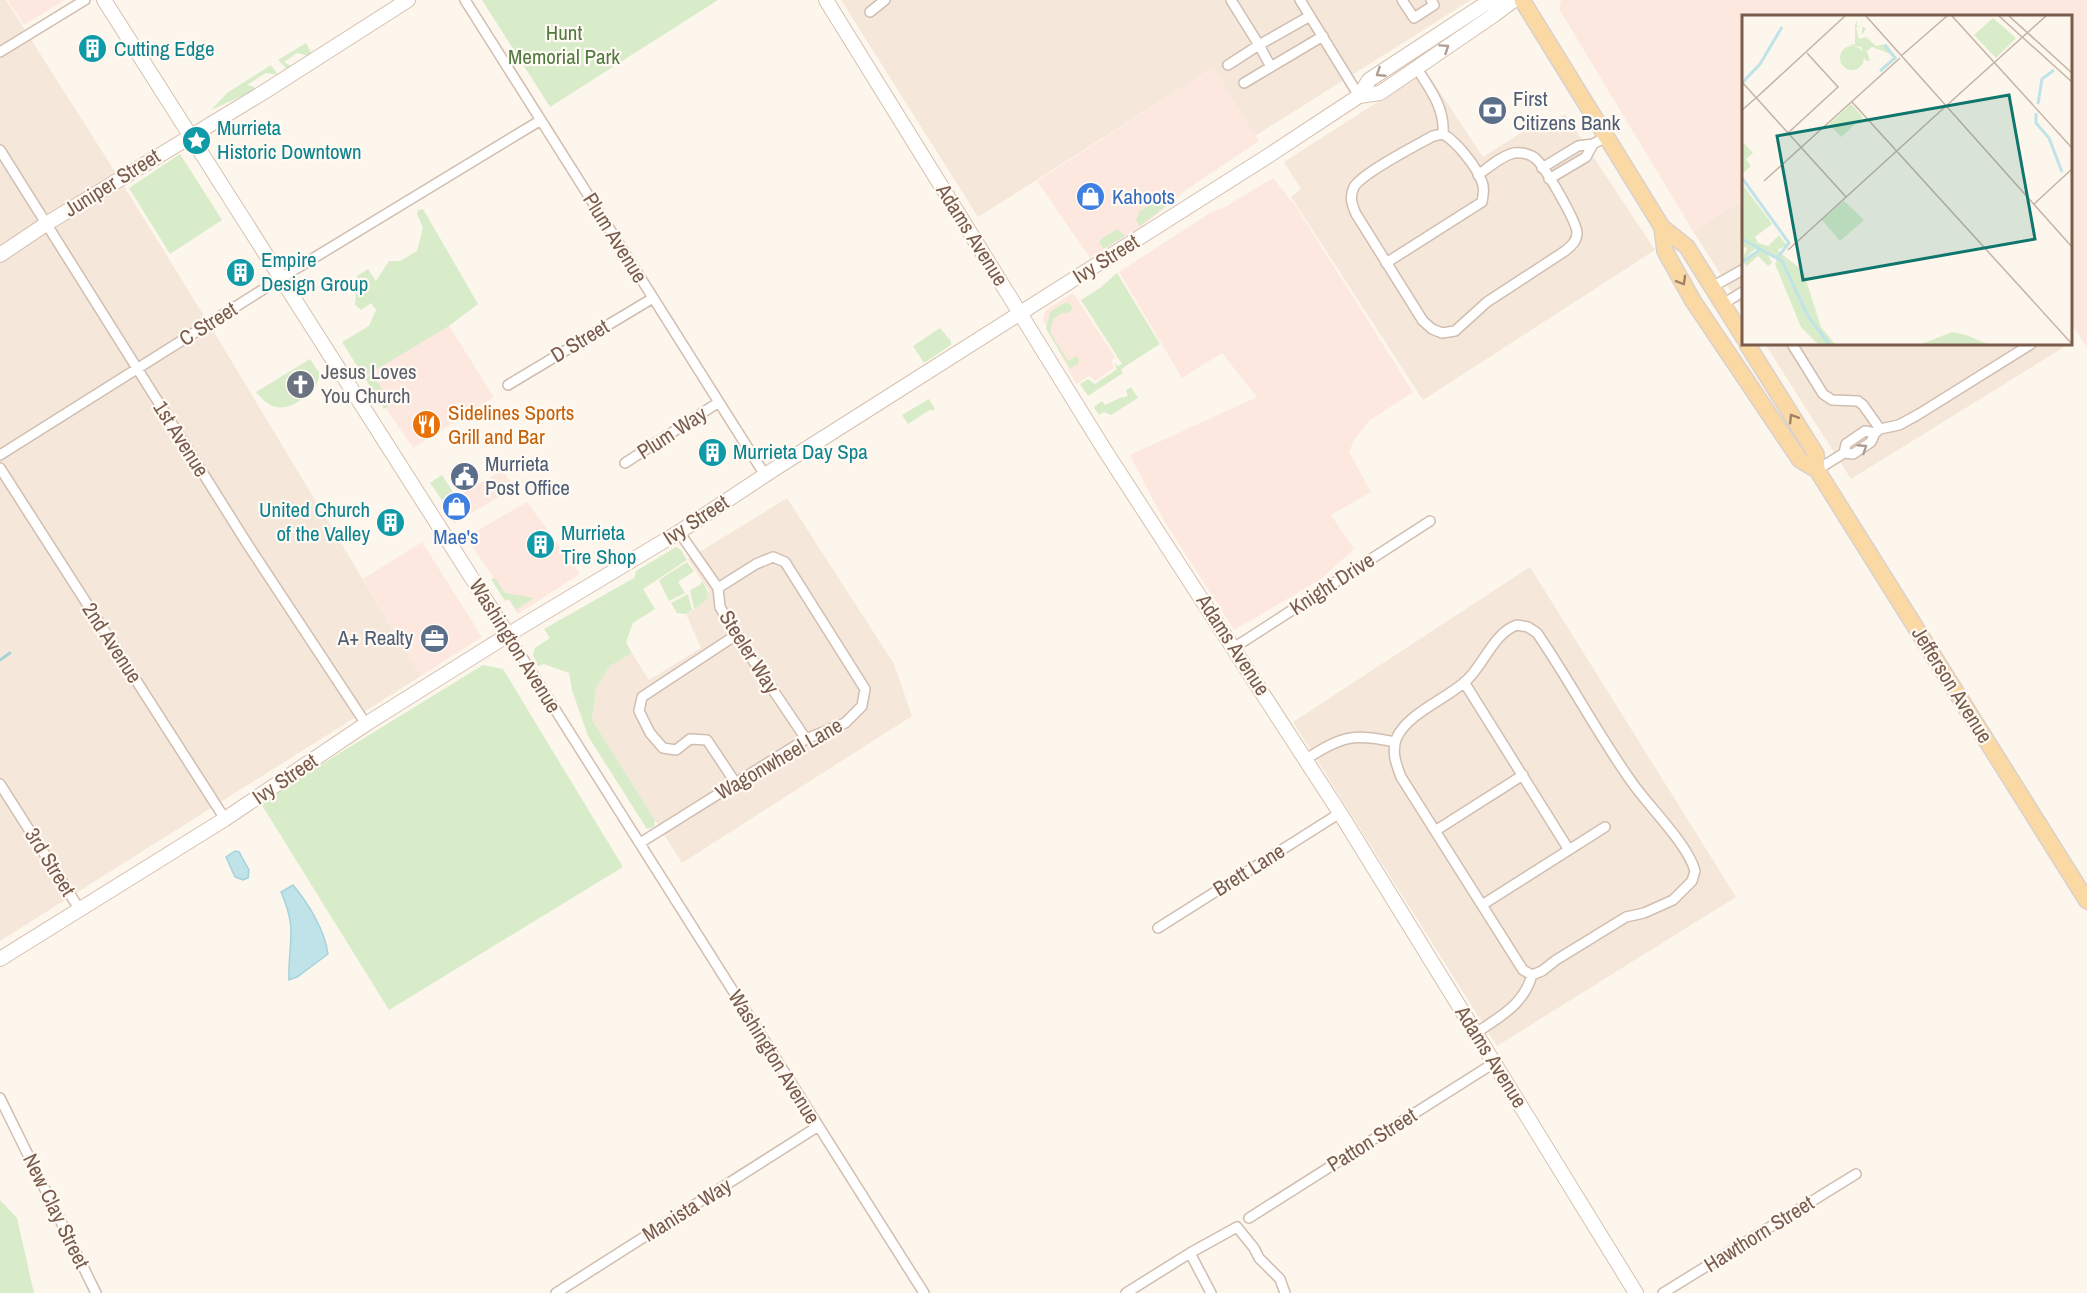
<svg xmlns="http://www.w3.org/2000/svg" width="2087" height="1293" viewBox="0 0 2087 1293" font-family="'Archivo Narrow',sans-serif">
<rect width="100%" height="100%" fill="#fdf6ec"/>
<path fill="#f5e8da" d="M0,0h6l113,178 95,154 207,344 -421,265z
M841,0h630l-216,136 -42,-68 -235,149z
M1426,71l57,86 55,-35 10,2 17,-10 90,136 -232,150 -132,-203 10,-8 -17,-27z
M1743,200v110l-50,-79z
M1765,344h304l-218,135z
M787,498l107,166 18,52 -230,147 -90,-143 4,-32 14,-22 22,-13 17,27 52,-32 -15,-34 19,-12 4,-11 -21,-32z
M1530,567l206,330 -239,149 -204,-324z"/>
<path fill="#fde8e0" d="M8,0h57l-41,25z
M1561,0h526v348l-16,-25 -1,-307h-326l-1,184 -50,31 -134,-222z
M1213,68l46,73 -73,49 -43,36 -53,32 -53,-77z
M1273,178l22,27 118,187 -44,29 -15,19 -5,12 22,40 -40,23 23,34 -33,30 -87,51 -71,-111 -33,-64 127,-58 -35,-44 -40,25 -63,-106 91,-59 15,-6z
M1073,293l42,64 -4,4 3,7 -19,13 -5,-5 -14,8 -33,-64 3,-10z
M449,326l45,71 -81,51 -49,-71z
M502,470l13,18 -61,35 -11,-18z
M527,502l53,72 -62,40 -52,-77z
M422,542l60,95 -61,39 -58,-97z"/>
<path fill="#d8ecc9" d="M482,0h236l-168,107z
M306,43l6,11 -3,2 -12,-3 -13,9 7,4 -4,3 -9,-9z
M271,65l7,10 -12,-2 -19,12 7,2 1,3 -44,20 16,-17z
M180,154l42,66 -52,34 -41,-66z
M1162,197h3l5,6 -30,23 -4,-6 4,-9z
M423,209l55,95 -29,22 -85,51 -22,-35 27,-16 7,-16 -5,-7 -10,7 -6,-5 2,-29 11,-7 8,12 13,-20h11l17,-10 6,-23 -6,-14 1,-4z
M1117,229l8,7 -21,13 -5,-6 2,-4z
M1117,273l43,71 -36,23 -3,3 2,3 -35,23 -8,-12 8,-5 7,5 22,-15 -3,-7 4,4 4,-2 -41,-64 19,-12z
M1064,303h5l4,5 -6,6 -3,-2 -11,7 -3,13 18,29 9,-5 2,3 -1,5 -8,4 -24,-39 4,-17z
M940,328l11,13v4l-27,18 -11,-17z
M310,359l10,15c-2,6 -4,13 -8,18 -3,4 -11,8 -16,11 -17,9 -28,4 -40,-11z
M372,374l18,27 8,-1 -14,9 -19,-31z
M1131,387l7,11 -27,17 -7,-3 -5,3 -5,-8 8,-6 3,4 17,-8 2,1 4,-3 -2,-5z
M929,399l6,10 -3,2 -1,-2 -23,15 -6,-9z
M442,475l11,17 -11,8 -12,-17z
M676,547l5,3 6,10 -44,29 12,20 -22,14 -7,19 6,11 -22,13 -14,22 -4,32 63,100 -1,7 -7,2 -59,-93 -16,-46 -3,-17 -25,-9 -6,2 -5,-11 2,-7 15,-10 -6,-9 90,-51 2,-7z
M687,562l7,9 -16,11 7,11 -16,8 -10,-21z
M495,578l10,15 29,5 -18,12 -7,-11 -4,2 -14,-22z
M702,581c10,16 7,19 -8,28l-4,-19 10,-5z
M688,594l4,16 -6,4 -9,-1 -6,-10z
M483,665l20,4 120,198 -234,143 -129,-208z
M0,1200l17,18 17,75h-34z"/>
<path fill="#bfe3e8" stroke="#a5d3da" stroke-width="1.5" d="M235,851l4,1 10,18 -1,8 -5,2 -8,-3 -9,-20z
M293,885c15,18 32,45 35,69l-31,23 -8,3c-1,-39 9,-49 -8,-88z"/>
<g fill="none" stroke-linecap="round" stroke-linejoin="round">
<path stroke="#a5d3da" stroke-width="3" d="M0,660l10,-7"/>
<defs>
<path id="street" d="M465,0l300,475
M1231,0l28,45 51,-29
M1300,0l59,96
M1402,0l12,18 20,-13 -3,-5
M870,12l15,-12
M0,52l85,-52
M1228,65l31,-20 12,22
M1416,67c13,21 29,40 27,67
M1244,83l79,-47
M1443,134l-10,2c-16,9 -71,37 -79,51 -5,10 -2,18 2,27l67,107 9,8 10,4 13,-2 32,-29 78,-51c6,-5 12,-10 12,-18 0,-11 -32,-66 -41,-74 -5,-5 -15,-7 -22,-6 -13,3 -26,15 -36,22
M0,150l248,395 118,179
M1542,168l36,-22 15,-2 13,-7
M1549,179l37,-22 7,-13
M1386,263l96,-61c1,-7 3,-14 0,-20 -5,-15 -26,-41 -39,-48
M1712,287l32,-18
M1723,304l21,-13
M1792,344l31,50 9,6 26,1 5,4 17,24
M508,385l145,-87
M1844,453l2,-9 19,-13 10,2
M0,455l294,-185 247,-150
M625,463l94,-61
M0,468l225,351
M1817,470l27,-17 9,1 18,-12 4,-9 5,-4 19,-4 20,-11 112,-70
M679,532l39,56 2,19 16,28 70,104
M1517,625l11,2 9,6c33,48 60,100 94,148 17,25 57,63 64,90l-3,10 -19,19 -29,13 -18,4 -70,43 -14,11 -10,4 -9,-5 -122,-193c-5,-13 -10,-26 -4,-40 12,-25 52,-39 71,-58 17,-17 26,-46 49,-54z
M508,635c138,220 276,440 416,658
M1235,647l195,-126
M1464,682l105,168
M1306,759c37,-23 46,-26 89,-17
M735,782l-28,-42 -17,-1 -14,11 -13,-2 -13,-15 -11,-22 3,-14 94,-62
M0,784l80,126
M1435,831l88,-56
M640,843l166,-104 39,-16 17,-17 3,-17 -80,-127 -12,-5 -17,7 -38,24
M1482,905l123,-78
M1158,928l182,-115
M1476,1033c24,-17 47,-27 56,-58
M0,1098l96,195
M1249,1218l245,-155
M1190,1253l21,40
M556,1293l261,-166
M1126,1293l64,-40 47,-26 17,21 5,10 21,21 5,14
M1663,1293l193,-119"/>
<path id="secondary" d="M104,0l404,635
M826,0l278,449 236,364 296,480
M1359,96l21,-3 114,-78 20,-15
M0,255l46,-31 218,-132 144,-92
M0,959l225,-140 141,-95 153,-96 160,-96 97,-64 492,-312 91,-60 10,-16 116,-76 17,-4"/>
<path id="primary" d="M1522,0l140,227 25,20 57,91
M1662,227l3,24 28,50 107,159 17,10
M1747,344l69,110 1,16 270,431"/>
</defs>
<use href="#street" stroke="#d1beb0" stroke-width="12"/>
<use href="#secondary" stroke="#d6c0b0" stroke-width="16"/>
<use href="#primary" stroke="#dad1cd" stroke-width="18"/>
<use href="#street" stroke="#fff" stroke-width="9"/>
<use href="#secondary" stroke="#fff" stroke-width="14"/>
<use href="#primary" stroke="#fbd9a5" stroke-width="15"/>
</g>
<defs><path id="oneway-chevron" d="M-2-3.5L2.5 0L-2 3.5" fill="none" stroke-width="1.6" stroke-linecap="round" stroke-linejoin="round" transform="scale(1.5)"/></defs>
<g stroke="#af9d94">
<use href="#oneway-chevron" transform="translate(1445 48) rotate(-34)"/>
<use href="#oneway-chevron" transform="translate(1380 73) rotate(147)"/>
<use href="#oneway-chevron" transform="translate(1863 448) rotate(-33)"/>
</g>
<g stroke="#a18267">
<use href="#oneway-chevron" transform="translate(1682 281) rotate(60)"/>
<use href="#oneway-chevron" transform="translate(1793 418) rotate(-122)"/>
</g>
<defs>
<symbol id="building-disc" viewBox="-11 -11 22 22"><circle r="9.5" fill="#0f9aa8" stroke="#fffaf3"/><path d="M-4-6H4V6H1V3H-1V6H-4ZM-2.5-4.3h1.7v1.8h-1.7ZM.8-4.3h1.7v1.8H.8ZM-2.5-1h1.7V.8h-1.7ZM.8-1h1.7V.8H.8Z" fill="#fff"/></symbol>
<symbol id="bank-disc" viewBox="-11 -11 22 22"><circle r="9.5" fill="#5c6f8a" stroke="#fffaf3"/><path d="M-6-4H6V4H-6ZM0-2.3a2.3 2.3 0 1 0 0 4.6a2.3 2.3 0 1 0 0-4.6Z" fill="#fff"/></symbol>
<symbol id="sight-disc" viewBox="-11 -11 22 22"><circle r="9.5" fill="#0f9aa8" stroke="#fffaf3"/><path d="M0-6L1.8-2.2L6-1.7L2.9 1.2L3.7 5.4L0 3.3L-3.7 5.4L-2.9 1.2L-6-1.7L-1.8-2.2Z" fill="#fff"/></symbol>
<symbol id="shop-disc" viewBox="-11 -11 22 22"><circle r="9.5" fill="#3f7fe0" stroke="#fffaf3"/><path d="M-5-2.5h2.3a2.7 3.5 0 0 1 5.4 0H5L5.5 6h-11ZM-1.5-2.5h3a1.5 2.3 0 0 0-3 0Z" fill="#fff"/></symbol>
<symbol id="church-disc" viewBox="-11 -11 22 22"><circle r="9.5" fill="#6b7280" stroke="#fffaf3"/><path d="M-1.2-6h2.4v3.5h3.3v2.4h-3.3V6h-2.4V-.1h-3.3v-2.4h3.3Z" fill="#fff"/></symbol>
<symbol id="restaurant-disc" viewBox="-11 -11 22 22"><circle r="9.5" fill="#e8710a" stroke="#fffaf3"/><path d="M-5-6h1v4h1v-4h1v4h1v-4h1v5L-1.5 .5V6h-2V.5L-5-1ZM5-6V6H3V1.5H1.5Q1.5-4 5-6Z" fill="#fff"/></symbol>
<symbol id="civic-disc" viewBox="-11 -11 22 22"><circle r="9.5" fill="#5c6f8a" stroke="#fffaf3"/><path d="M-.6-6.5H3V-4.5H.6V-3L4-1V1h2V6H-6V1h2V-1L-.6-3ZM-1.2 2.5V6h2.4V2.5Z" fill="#fff"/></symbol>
<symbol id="office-disc" viewBox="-11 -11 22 22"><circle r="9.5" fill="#5c6f8a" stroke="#fffaf3"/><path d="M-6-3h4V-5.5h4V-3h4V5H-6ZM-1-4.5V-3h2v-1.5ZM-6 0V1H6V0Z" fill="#fff"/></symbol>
</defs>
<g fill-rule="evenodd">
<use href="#building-disc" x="76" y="32" width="33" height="33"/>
<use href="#bank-disc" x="1476" y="94" width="33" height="33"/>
<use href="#sight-disc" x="180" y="124" width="33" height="33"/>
<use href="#shop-disc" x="1074" y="180" width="33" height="33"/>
<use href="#building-disc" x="224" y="256" width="33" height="33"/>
<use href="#church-disc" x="284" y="368" width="33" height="33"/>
<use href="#restaurant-disc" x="410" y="408" width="33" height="33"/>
<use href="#building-disc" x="696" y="436" width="33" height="33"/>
<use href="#civic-disc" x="448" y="460" width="33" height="33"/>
<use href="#shop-disc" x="440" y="490" width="33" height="33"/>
<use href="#building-disc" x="374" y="506" width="33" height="33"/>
<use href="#building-disc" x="524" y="528" width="33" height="33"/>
<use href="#office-disc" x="418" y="622" width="33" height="33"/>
</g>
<g text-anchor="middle" stroke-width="4.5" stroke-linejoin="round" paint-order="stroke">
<g font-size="21" fill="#537a41" stroke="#fffaf3">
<text x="564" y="40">Hunt<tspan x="564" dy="24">Memorial Park</tspan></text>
</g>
<g font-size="21" fill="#0d838f" stroke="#fffaf3" text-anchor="start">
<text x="114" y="56">Cutting Edge</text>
<text x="217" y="135">Murrieta<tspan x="217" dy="24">Historic Downtown</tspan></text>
<text x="261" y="267">Empire<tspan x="261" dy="24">Design Group</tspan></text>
<text x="733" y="459">Murrieta Day Spa</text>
<text x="370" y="517" text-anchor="end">United Church<tspan x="370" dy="24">of the Valley</tspan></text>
<text x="561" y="540">Murrieta<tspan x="561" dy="24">Tire Shop</tspan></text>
</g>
<g font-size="21" fill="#4e5e75" stroke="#fffaf3" text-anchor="start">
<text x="1513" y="106">First<tspan x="1513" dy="24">Citizens Bank</tspan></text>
<text x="485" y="471">Murrieta<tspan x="485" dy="24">Post Office</tspan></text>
<text x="413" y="645" text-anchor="end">A+ Realty</text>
</g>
<g font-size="21" fill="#7a5c4d" stroke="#fffaf3">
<text transform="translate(112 183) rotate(-32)" y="7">Juniper Street</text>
<text transform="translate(972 235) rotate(58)" y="7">Adams Avenue</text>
<text transform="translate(615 238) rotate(58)" y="7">Plum Avenue</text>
<text transform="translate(1106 259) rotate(-32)" y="7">Ivy Street</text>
<text transform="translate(208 324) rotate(-32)" y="7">C Street</text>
<text transform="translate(580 341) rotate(-31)" y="7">D Street</text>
<text transform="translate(672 433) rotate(-33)" y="7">Plum Way</text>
<text transform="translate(181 439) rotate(58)" y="7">1st Avenue</text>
<text transform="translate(696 520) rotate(-33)" y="7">Ivy Street</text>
<text transform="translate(1332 584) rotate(-33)" y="7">Knight Drive</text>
<text transform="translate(112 643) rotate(57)" y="7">2nd Avenue</text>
<text transform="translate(1233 645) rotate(57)" y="7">Adams Avenue</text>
<text transform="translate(515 646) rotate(58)" y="7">Washington Avenue</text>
<text transform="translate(749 652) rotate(58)" y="7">Steeler Way</text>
<text transform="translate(1952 685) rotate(58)" y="7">Jefferson Avenue</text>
<text transform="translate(779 759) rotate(-30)" y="7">Wagonwheel Lane</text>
<text transform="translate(285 779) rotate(-34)" y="7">Ivy Street</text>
<text transform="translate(50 862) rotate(58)" y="7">3rd Street</text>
<text transform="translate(1249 870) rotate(-32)" y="7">Brett Lane</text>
<text transform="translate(774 1057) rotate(58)" y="7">Washington Avenue</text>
<text transform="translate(1491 1057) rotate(58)" y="7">Adams Avenue</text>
<text transform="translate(1372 1140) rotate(-32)" y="7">Patton Street</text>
<text transform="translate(687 1210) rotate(-32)" y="7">Manista Way</text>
<text transform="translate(56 1211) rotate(64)" y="7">New Clay Street</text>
<text transform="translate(1759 1234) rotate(-32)" y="7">Hawthorn Street</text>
</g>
<g font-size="21" fill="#366cbe" stroke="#fffaf3" text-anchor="start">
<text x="1112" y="204">Kahoots</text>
<text x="456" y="544" text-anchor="middle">Mae's</text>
</g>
<g font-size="21" fill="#5b616d" stroke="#fffaf3" text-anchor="start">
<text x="321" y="379">Jesus Loves<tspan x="321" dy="24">You Church</tspan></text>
</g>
<g font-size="21" fill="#c56008" stroke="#fffaf3" text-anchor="start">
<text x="448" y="420">Sidelines Sports<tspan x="448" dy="24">Grill and Bar</tspan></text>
</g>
</g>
<g transform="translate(1742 15)">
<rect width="330" height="330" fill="#fdf6ec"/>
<path d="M251,3l23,20 -20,20 -22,-23zM115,6v5l9,2 -4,7v-8h-6l3,12 7,-2 10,9 10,-2 11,14 -7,6 4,-6 -3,-4 -19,-7 -5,4 3,10 -5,-1 -4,-13 -12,-2 6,-1v-19zM98 43a12 12 0 1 1 24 0a12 12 0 1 1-24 0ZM109,89l12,13 -22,20 -12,-13zM0,126l11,12 -7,6 5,7 -9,8zM0,169l30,40 -17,13 3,6 10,3 11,-11 8,11 -10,4 26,21 18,56 14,17h-17l-17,-17 -26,-63 2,-4 -9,-5 4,8 -4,3 -10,-10 -11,10 -4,-4 16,-11 -4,-2 -13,12 5,-13 -5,-2zM102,186l20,19 -24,21 -18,-21zM210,317l14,3 22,9h-67z" fill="#d8ecc9"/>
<path fill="none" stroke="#bfe3e8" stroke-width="3" d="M138,56l15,-13 -10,-13M1,67l17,-18 22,-37M296,89l4,-25 12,-9M294,98v10l13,15 13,34M0,163l47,65 -11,14M0,224l40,22 26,55 21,28M0,247l19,-13"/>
<path fill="none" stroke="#c5b3a7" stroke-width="1.5" d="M124,1l206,231M210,1l120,132M257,1l73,66M267,1l63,57M159,41l46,-40M0,67l104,115M14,83l89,-82M110,87l220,242M204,91l100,-90M0,95l14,-12M46,118l50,-46 -31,-34M22,166l136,-123M292,189l38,-35M46,235l158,-144"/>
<path fill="#0f766e" fill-opacity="0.15" stroke="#0f766e" stroke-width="3" d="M267,80l26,144 -232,41 -26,-144z"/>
<rect width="330" height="330" fill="none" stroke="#7a5c4d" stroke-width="3"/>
</g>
</svg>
